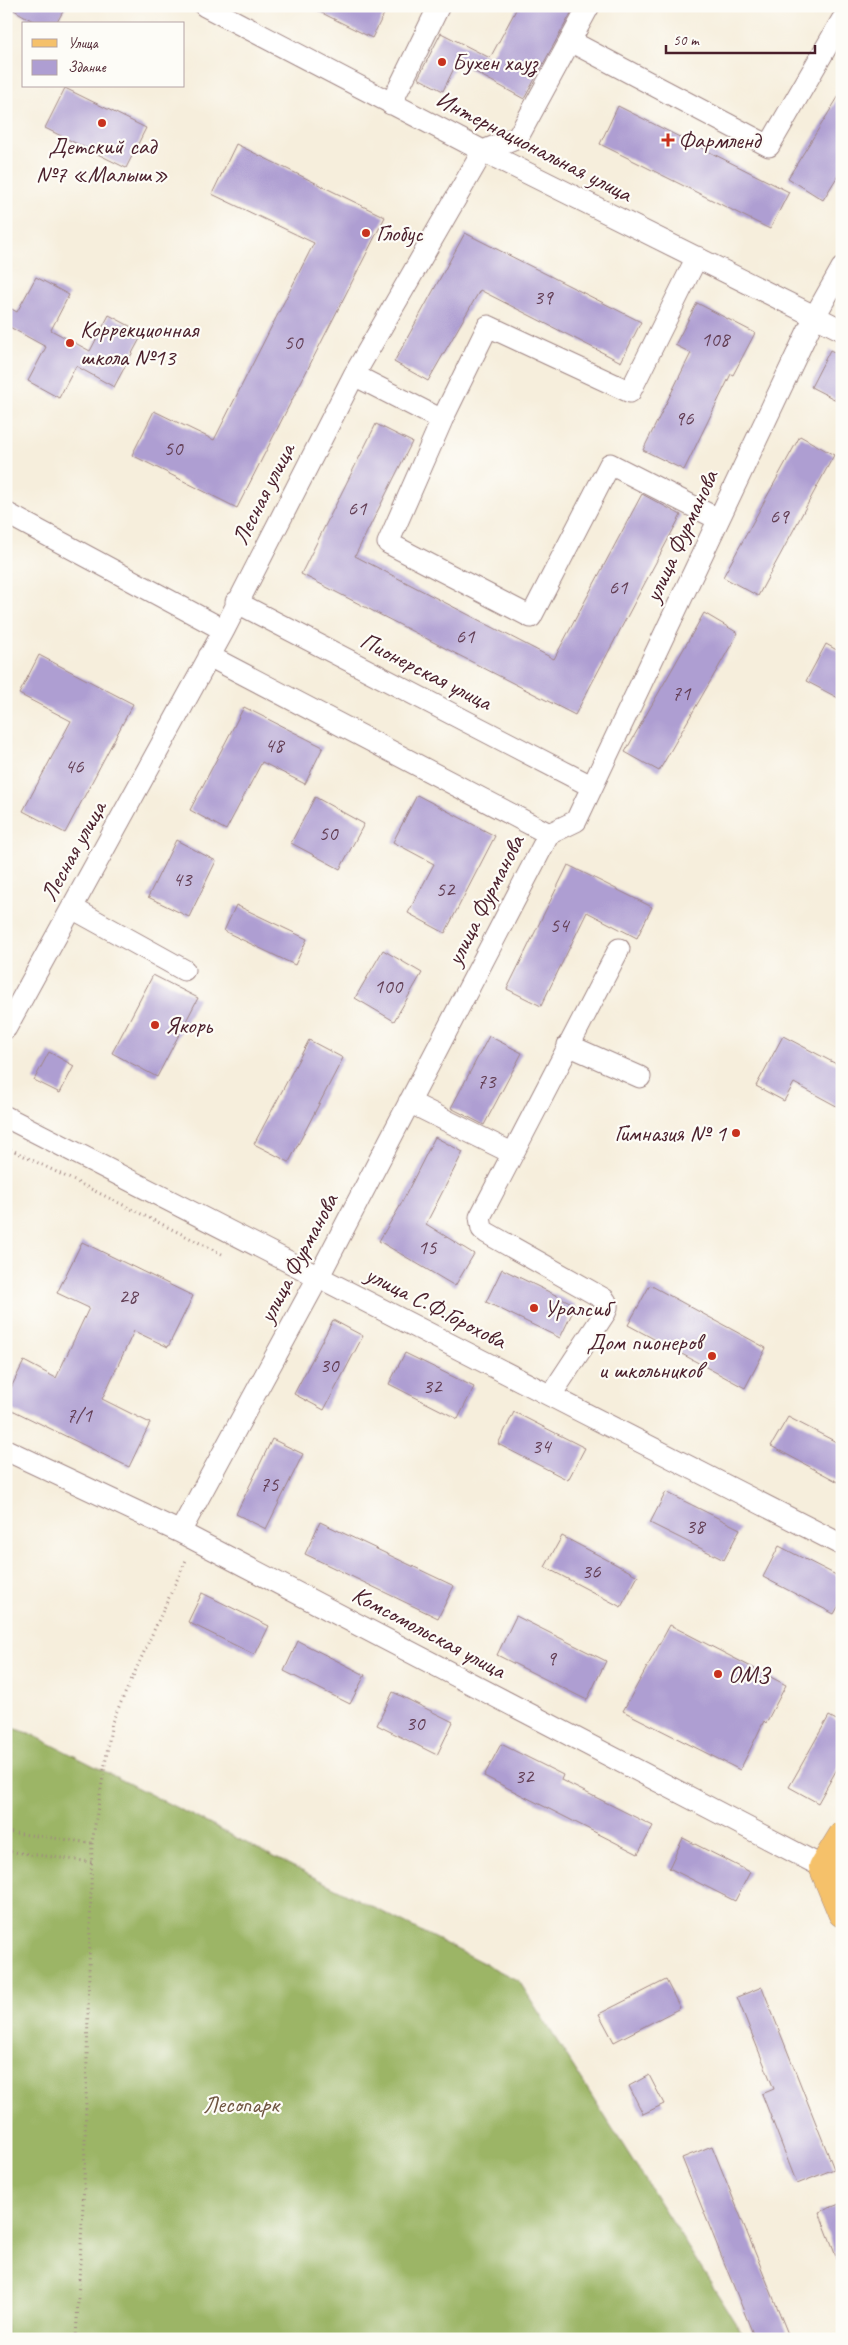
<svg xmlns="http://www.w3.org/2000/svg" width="848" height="2345" viewBox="0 0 848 2345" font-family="Caveat,sans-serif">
<rect width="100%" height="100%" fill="#fdfcf7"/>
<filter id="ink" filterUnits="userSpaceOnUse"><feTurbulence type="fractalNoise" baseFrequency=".02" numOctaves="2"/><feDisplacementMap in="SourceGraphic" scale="10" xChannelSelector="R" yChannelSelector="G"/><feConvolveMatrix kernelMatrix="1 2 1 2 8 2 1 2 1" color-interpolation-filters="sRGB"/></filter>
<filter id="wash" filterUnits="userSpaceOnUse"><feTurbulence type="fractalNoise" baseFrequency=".0096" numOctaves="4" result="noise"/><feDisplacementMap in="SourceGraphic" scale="20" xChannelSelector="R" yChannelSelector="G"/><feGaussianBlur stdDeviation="1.12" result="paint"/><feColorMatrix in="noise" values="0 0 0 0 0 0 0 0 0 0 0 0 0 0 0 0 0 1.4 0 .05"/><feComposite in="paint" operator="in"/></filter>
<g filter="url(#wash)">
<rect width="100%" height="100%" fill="#f6eedc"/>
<path fill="#9cb566" stroke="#736a48" d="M6,1726l23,7 490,248 227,358h-740z"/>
<g id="blocks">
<path fill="#ae9ed2" d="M7,6h59l-10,18h-18z
M308,6h80l-16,32z
M518,6h57l-51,93 -67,-37 -14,29 -25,-13 23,-45 49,25z
M65,88l81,40 -20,40 -81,-40z
M842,91v78l-19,31 -35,-22z
M618,106l171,86 -19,37 -170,-85z
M236,144l149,73 -148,291 -105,-53 22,-44 60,29 100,-197 -102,-49z
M465,233l176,89 -20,40 -141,-72 -52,91 -34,-19z
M36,277l33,18 -18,35 39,21 19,-36 34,18 -29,54 -38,-21 -17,32 -31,-17 18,-34 -40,-22v-19l11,6z
M697,303l58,30 -22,42 -2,-1 -47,96 -41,-20 48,-97 -16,-8z
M830,350l12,6v47l-31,-16z
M376,424l36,18 -57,114 199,103 88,-165 39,21 -106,200 -274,-141z
M800,436l34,19 -76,141 -35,-19z
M704,613l34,20 -79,138 -34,-19z
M826,644l16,9v47l-36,-19z
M39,655l94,49 -68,129 -42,-22 48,-90 -52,-27z
M244,707l79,40 -18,37 -43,-22 -36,68 -36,-20z
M417,795l78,41 -50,97 -37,-20 26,-49 -41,-22z
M315,797l49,27 -24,45 -49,-26z
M176,840l40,21 -27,56 -41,-20z
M568,865l84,42 -15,31 -50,-26 -46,94 -34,-17z
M236,905l71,34 -12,26 -71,-34z
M383,950l39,23 -28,48 -39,-23z
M153,975l45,23 -41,79 -45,-24z
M489,1036l33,17 -38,72 -33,-17z
M783,1036l59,31v42l-48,-26 -10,18 -28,-15z
M309,1040l34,18 -54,104 -35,-18z
M49,1052l25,14 -14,27 -26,-13z
M435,1137l28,15 -37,72 48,30 -19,32 -76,-45 20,-33z
M82,1242l111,54 -25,51 -34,-16 -32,68 48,24 -21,44 -123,-60v-9l18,-37 32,17 33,-70 -32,-15z
M502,1269l74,36 -16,33 -74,-36z
M650,1285l116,63 -21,40 -117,-63z
M333,1320l30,16 -39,74 -30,-16z
M405,1353l69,34 -16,32 -69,-35z
M514,1412l71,36 -17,32 -70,-36z
M788,1417l54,28v39l-71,-38z
M272,1439l31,15 -37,75 -30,-15z
M666,1492l74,37 -16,31 -74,-37z
M320,1522l134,64 -16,32 -133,-64z
M562,1536l76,40 -17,31 -76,-40z
M779,1546l63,32v22l-8,14 -71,-37z
M202,1593l67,33 -14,29 -67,-33z
M516,1616l90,45 -19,39 -90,-45z
M670,1625l116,60 -20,38 -2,-2 -24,49 -117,-59z
M298,1641l67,34 -15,29 -66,-33z
M393,1692l60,30 -16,33 -60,-30z
M829,1716l13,7v37l-24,43 -29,-16z
M501,1744l62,31 -2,5 92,46 -15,28 -154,-78z
M683,1838l67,34 -15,29 -66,-33z
M666,1980l14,28 -66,34 -15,-28z
M762,1987l72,182 -37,15 -35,-90 12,-5 -37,-92z
M649,2075l15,29 -21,10 -14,-28z
M712,2146l78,193h-35l-73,-181z
M842,2203v65h-1l-22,-56z"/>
</g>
</g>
<g filter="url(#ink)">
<use href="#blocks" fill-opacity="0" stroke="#a08684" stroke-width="1"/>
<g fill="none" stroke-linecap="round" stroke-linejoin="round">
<defs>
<path id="minor" d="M205,6l278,145 359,179
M570,41l199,105 73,-126
M391,104l48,-98
M354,375l88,45 -54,123 143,74 79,-153 108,55
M442,420l46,-94 142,66 67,-135
M6,513l218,117
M236,602l355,184
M209,656l340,178
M72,908l112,62
M6,1028l218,-398 130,-255 129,-224 35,-14 71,-131
M568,1045l72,32
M409,1102l103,51
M6,1117l836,428
M551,1395l54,-82c3,-6 3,-9 -1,-14l-117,-66 -5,-4 -2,-12 139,-268
M6,1450l174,82 643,335
M180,1532l139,-256 230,-442 27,-13 239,-505 27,-48"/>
<path id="major" d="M842,1836l-19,31 19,46"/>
</defs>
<use href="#minor" stroke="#a08684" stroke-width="23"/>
<use href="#major" stroke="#a08684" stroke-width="29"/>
<path stroke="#a08684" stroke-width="3" stroke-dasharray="1 4" stroke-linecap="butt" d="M6,1147l218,108
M6,1832l86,11
M6,1851l86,11
M76,2339l8,-153 8,-343 20,-121 75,-164"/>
<use href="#minor" stroke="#fff" stroke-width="21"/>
<use href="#major" stroke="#f5c16b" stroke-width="28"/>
</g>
</g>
<g fill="#c8321e" stroke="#fdfcf7" stroke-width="2">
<circle cx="442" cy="62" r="5"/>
<circle cx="102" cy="123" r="5"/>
<path d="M665.5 132.5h5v5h5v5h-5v5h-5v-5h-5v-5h5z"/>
<circle cx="366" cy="233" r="5"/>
<circle cx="70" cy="343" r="5"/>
<circle cx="155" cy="1025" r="5"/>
<circle cx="736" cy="1133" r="5"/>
<circle cx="534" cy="1308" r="5"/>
<circle cx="712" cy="1356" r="5"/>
<circle cx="718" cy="1674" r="5"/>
</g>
<g text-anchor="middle" stroke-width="4.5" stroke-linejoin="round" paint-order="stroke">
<g font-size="21" fill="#633f55">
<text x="543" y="304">39</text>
<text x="715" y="346">108</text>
<text x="293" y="349">50</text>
<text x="684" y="425">96</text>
<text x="173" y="455">50</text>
<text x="357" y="515">61</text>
<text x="779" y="523">69</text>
<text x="618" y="594">61</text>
<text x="465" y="643">61</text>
<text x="681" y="700">71</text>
<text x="274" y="752">48</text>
<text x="74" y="773">46</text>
<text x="328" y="840">50</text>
<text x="182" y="886">43</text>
<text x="445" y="896">52</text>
<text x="559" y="932">54</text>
<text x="388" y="993">100</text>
<text x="486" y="1088">73</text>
<text x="427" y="1254">15</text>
<text x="128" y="1303">28</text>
<text x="329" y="1372">30</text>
<text x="432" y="1393">32</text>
<text x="79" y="1422">7/1</text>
<text x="541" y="1453">34</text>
<text x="269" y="1491">75</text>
<text x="695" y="1533">38</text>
<text x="591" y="1578">36</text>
<text x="551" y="1665">9</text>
<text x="415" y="1730">30</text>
<text x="524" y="1783">32</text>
</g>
<g font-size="24" fill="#4a1f2b" stroke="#fdfcf7" text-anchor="start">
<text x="452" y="70">Бухен хауз</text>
<text x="678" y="148">Фармленд</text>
<text x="102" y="154" text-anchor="middle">Детский сад<tspan x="102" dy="28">№7 «Малыш»</tspan></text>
<text x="376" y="241">Глобус</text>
<text x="80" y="337">Коррекционная<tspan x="80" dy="28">школа №13</tspan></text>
<text x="165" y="1033">Якорь</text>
<text x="726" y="1141" text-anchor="end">Гимназия № 1</text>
<text x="544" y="1316">Уралсиб</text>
<text x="702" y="1350" text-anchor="end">Дом пионеров<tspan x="702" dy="28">и школьников</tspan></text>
<text x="728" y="1682">ОМЗ</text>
</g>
<g font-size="24" fill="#4a1f2b" stroke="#fdfcf7">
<text transform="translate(534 146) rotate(27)" y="8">Интернациональная улица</text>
<text transform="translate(263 494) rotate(-63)" y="8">Лесная улица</text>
<text transform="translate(681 536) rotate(-65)" y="8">улица Фурманова</text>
<text transform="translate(426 671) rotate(27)" y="8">Пионерская улица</text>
<text transform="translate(73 851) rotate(-61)" y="8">Лесная улица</text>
<text transform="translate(485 900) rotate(-63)" y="8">улица Фурманова</text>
<text transform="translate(298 1258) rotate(-62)" y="8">улица Фурманова</text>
<text transform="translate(436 1307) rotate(27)" y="8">улица С.Ф.Горохова</text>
<text transform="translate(429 1632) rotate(28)" y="8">Комсомольская улица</text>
</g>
<g font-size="24" fill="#6f5541" stroke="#fdfcf7">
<text x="241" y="2112">Лесопарк</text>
</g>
</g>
<rect width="848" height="2345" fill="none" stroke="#fdfcf7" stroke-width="25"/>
<rect x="22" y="22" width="162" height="65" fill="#fdfcf7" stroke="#b5a4a5"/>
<rect x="32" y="39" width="25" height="8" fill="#f5c16b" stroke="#b5a4a5"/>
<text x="68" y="48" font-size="15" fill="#4a1f2b">Улица</text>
<rect x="32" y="60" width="25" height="15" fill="#ae9ed2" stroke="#b5a4a5"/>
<text x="68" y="72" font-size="15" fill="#4a1f2b">Здание</text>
<path d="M666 45v8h149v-8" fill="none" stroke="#4a1f2b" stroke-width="2.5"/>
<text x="673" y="45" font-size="15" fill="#4a1f2b" stroke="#fdfcf7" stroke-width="4" paint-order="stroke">50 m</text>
</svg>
